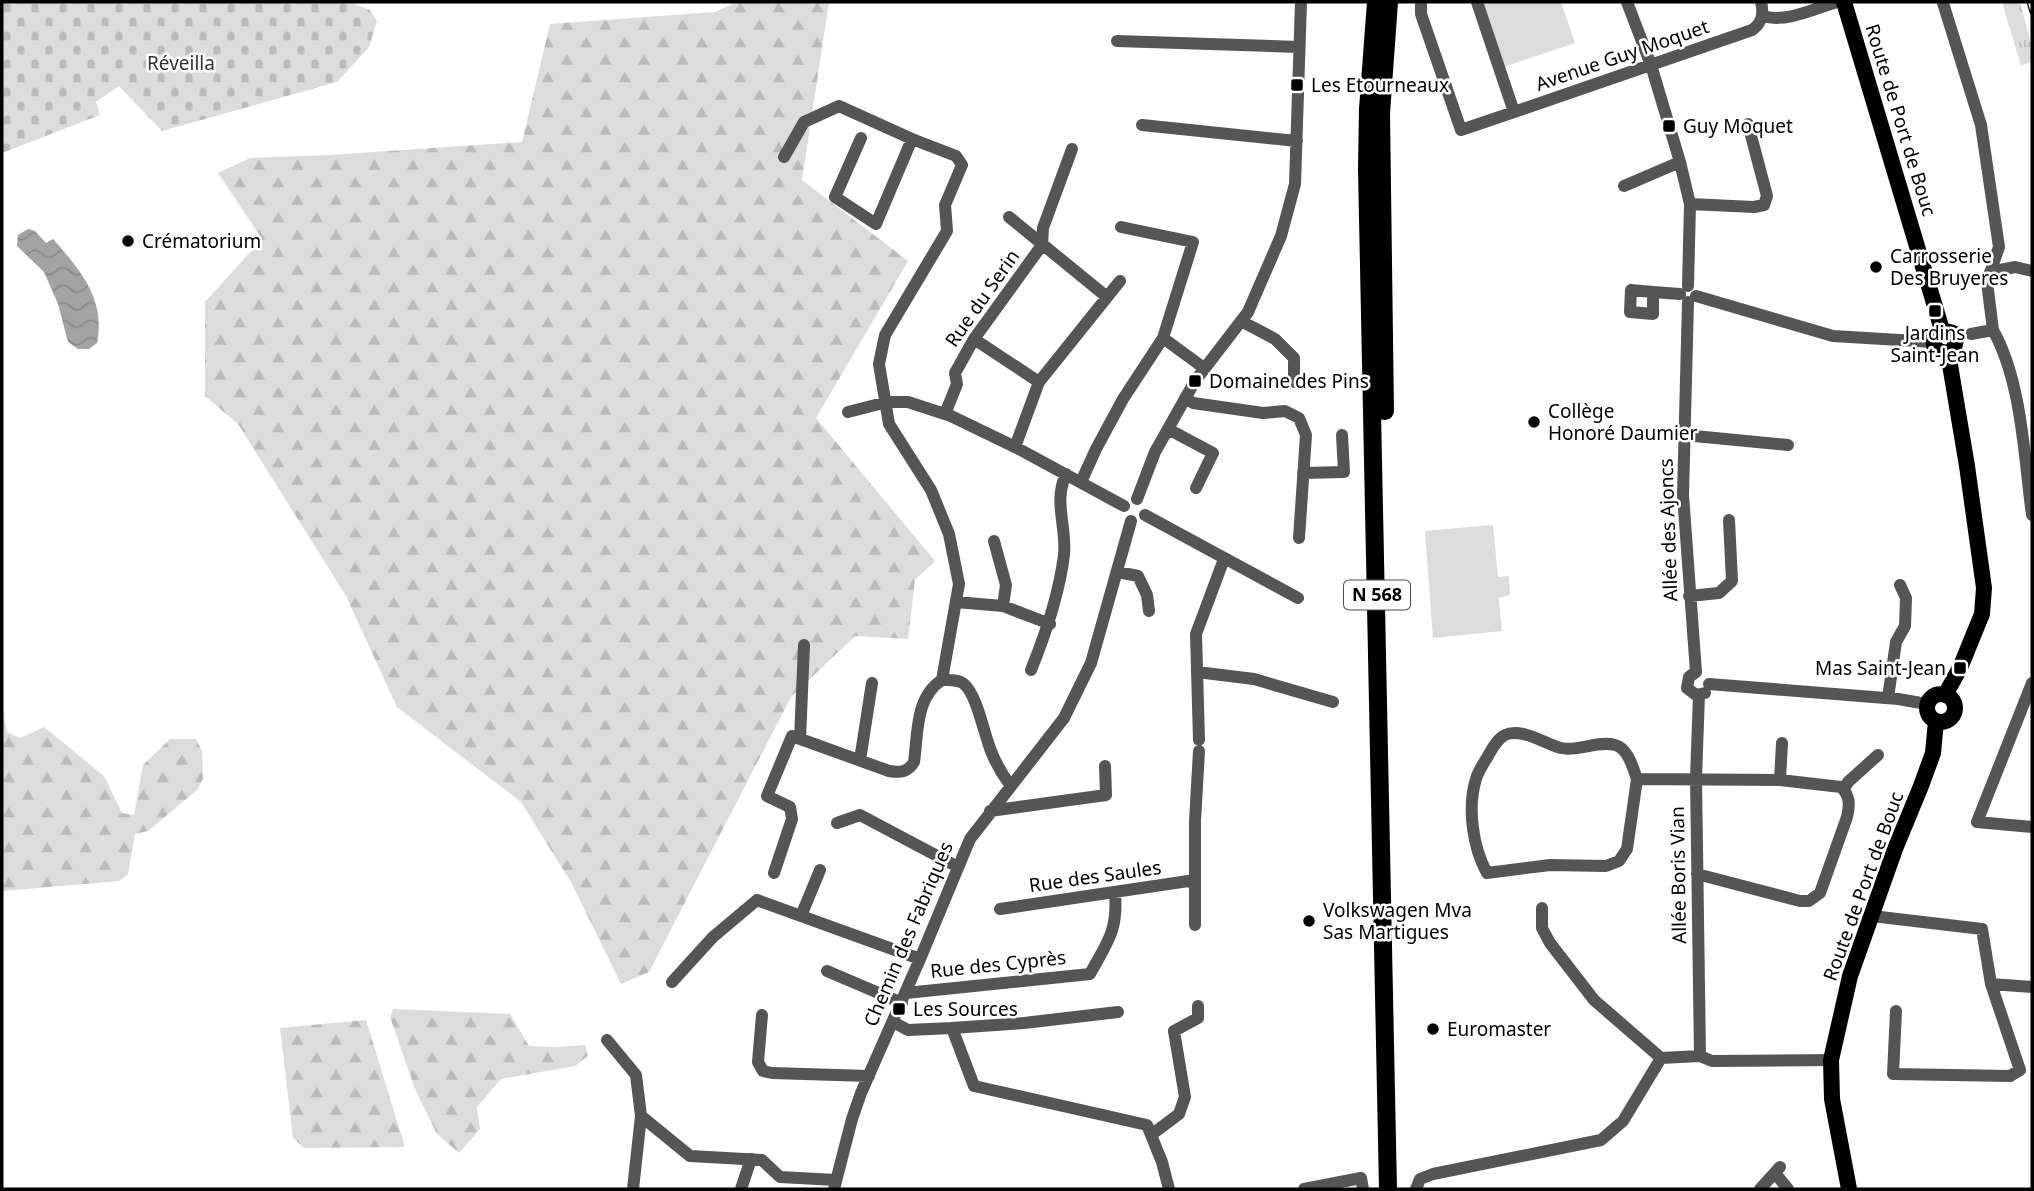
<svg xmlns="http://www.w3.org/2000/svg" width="2034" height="1191" viewBox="0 0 2034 1191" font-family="'Noto Sans',sans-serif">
<defs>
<pattern id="grass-tufts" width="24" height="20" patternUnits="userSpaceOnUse" patternTransform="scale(1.75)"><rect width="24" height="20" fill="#dcdcdc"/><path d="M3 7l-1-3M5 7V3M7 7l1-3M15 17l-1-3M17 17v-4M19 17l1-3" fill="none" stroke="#bbb"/></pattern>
<pattern id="forest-firs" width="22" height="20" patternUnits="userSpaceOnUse" patternTransform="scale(1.75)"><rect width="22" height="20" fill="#dcdcdc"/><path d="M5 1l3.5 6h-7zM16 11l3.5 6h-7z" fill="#bbb"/></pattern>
<pattern id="cemetery-stones" width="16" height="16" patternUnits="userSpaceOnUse" patternTransform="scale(1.75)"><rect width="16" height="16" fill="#dcdcdc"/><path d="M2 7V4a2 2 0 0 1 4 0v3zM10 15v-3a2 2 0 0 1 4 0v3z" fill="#bbb"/></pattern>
<pattern id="water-waves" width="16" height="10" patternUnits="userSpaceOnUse" patternTransform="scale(1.75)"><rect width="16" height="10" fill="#a3a3a3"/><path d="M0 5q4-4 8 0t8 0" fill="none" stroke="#8b8b8b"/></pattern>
</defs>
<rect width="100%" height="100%" fill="#fff"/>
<path fill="url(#grass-tufts)" d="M2002,2h18l12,45v14l-11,5z"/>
<path fill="url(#forest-firs)" d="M737,2h92l-27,178 106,81 -92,157 119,143 -20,19 -7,59 -53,-3 -64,61 -142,275 -28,12 -49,-100 -51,-82 -124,-95 -52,-113 -107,-170 -33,-28v-94l57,-63 -44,-66 32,-15 80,-3 192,-13 28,-118 165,-12z
M2,707l5,25 13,6 24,-11 60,49 18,37 12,2 9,-50 27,-26h26l6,12 1,28 -6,11 -49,41 -13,3 -7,40 -9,7 -117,10z
M393,1009l117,5 19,32 26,1 30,-2 3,11 -13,10 -74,13 -24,28 3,22 -21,24 -22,-19 -22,-45 -25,-72z
M366,1020l39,127 -101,1 -11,-10 -13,-110z"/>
<path fill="url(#cemetery-stones)" d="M2,2h347l21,8 7,11 -8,26 -32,35 -175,49 -43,-45 -23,16 4,13 -98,38z"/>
<path fill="#dcdcdc" d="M1481,2h80l14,41 -72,24z
M1493,525l5,52 11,-1 1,19 -11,3 3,33 -69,7 -8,-107z"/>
<path fill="url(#water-waves)" d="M28,229l7,2 11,12 7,-4c27,31 53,60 44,104l-8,6h-11l-10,-7 -10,-38 -14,-32 -27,-26 1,-11z"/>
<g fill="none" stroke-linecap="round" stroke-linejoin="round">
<path stroke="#555" stroke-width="12" d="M1421,2v12l40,116 53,-18
M1477,2l37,110 238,-82c10,-7 12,-16 9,-28
M1627,2l24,63 29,97 10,42 -2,82
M1943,3l38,122 18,122 -12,35 6,48
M1762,16c25,7 51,-7 75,-14
M1117,41l182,6
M1142,125l155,16
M861,138l-26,59 41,27 36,-85
M784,157l20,-35 35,-16 73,33 44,17 6,9 -17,40 2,26 -62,104 -6,29 10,60 42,66 18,44 10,50 -17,96
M1624,186l56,-24
M1690,204l64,3 10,-2 3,-9 -19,-72
M1009,217l98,80
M1121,227l72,15 -30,96 41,30
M1990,272l25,-5 17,4
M1653,292l-22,-2 -1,22 23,2v-22l27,2
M1696,296l137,40 100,6
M1688,302l-5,193 13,177
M1241,321l34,18 19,19v24
M1971,334l22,-4c29,52 31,127 39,185
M974,339l65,43
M1185,398l8,5 70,10 22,-2 14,7 7,17 -7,103
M848,412l39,-10h21l43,14 64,31 109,59
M945,414l12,-30 -2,-11 19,-34 68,-94 1,-17 29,-79
M1168,429l45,24 -17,35
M1684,435l104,10
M1015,447l24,-65 81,-101
M1303,473l41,-1 -2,-37
M1081,482l15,-33 27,-50 40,-61
M1137,499l18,-47 40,-71 53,-69 33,-76 14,-52 6,-182
M1145,515l153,83
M994,541l12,44 -3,21
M1118,572l20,4 9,19 2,16
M1689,596l30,-3 13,-12 -3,-61
M956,602l47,4 47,18
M1031,670c15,-37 28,-75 33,-115 3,-28 -11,-53 2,-81
M1197,672l57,7 79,23
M1696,672l-7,5 -2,11 9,7 9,-2
M2032,683l-55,139 55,5
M1709,684l189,15 29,5
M1699,695l-3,83 4,278 12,5 119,-1
M1888,698l8,-56 9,-16 1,-28 -6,-13
M800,739l4,-94
M1199,740l-3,-106 28,-75
M860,760l12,-77
M1637,779c-4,-11 -9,-31 -22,-34 -17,-5 -37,7 -54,3 -16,-4 -40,-21 -56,-13 -8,4 -13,14 -17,21 -4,7 -10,15 -12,23 -9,29 -3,69 11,94l63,-8 56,1 13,-5 8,-12 10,-70 143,1 61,7c9,9 9,17 6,30l-27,76 -11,8h-9l-103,-27
M1780,780l2,-37
M1844,789l4,-7 30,-27
M990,811l116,-16 -1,-29
M837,823l23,-8 98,52
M774,873l18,-54 -2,-12 -23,-11 25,-60 97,35c12,2 19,1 25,-9 4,-28 1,-65 28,-82 7,0 16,-1 22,4 13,11 20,50 27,67 5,13 11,23 19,34
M1542,908v20l8,15 44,57 67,58 39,-2
M1000,909l195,-29
M801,916l19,-46
M1872,916l110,13 9,55 41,3
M1195,925v-104l4,-70
M827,971l75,32
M672,982l41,-45 44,-37 163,59
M906,993l184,-19c18,-33 28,-43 25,-82
M1896,1011l-3,63 117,2 10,-6 -29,-86
M762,1015l-4,47 5,9 9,2 97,3
M893,1022l15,8 44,-2 22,58 173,39 15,37 7,27
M952,1028l72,-5 94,-11
M607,1040l29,35 5,41 -8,73
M641,1116l49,40 72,4 18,17 56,3
M1151,1135l28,-21 6,-17 -11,-66 24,-13v-12
M1775,1173l13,16
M741,1189l10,-30
M834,1189l18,-70 9,-26 59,-134 50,-120 94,-121 27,-55 40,-142
M1304,1189l57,-11 2,11
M1416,1189l4,-10 13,-5 168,-34 22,-19 38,-63
M1760,1189l20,-22"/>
<path stroke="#000" stroke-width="16" d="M1844,2l98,328
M1942,330l-9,8 1,7 4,6 10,2
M1942,330l11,3 3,6 -2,10 -6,4
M1927 708a14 14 0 1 1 28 0a14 14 0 1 1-28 0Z
M1945,695l15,-27 22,-54 2,-26 -17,-122 -19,-113
M1849,1189l-17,-90 -1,-39 19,-84 45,-127 26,-63 12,-33 3,-32"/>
<path stroke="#000" stroke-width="18" d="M1376,2l-8,107 -1,60 21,1020
M1385,411l-4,-298 8,-111"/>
<defs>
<path id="rail" d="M2029,2l3,10"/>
</defs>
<use href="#rail" stroke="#000" stroke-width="5"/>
<use href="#rail" stroke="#fff" stroke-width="2.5" stroke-dasharray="8" stroke-linecap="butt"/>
</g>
<g fill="#000" stroke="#fff" stroke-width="2.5">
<rect x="1290" y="78" width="14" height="14" rx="3.5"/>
<rect x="1662" y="119" width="14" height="14" rx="3.5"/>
<circle cx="128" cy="241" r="7"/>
<circle cx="1876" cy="267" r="7"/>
<rect x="1928" y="304" width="14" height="14" rx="3.5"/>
<rect x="1188" y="374" width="14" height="14" rx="3.5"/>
<circle cx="1534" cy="422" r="7"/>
<rect x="1953" y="661" width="14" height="14" rx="3.5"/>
<circle cx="1309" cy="921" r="7"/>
<rect x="892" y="1002" width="14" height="14" rx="3.5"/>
<circle cx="1433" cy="1029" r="7"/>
</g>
<g text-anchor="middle" stroke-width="5" stroke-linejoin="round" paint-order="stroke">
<rect fill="#fff" stroke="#4c4c4c" stroke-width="2" x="1344" y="580.5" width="66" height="29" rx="5"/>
<g font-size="18" font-weight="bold" fill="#000">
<text x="1377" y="601">N 568</text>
</g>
<g font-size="19" fill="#000" stroke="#fff">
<text transform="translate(1622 55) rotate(-19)" y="7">Avenue Guy Moquet</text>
<text transform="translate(1901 120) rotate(73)" y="7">Route de Port de Bouc</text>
<text transform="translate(982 298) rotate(-55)" y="7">Rue du Serin</text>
<text transform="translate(1668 530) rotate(-92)" y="7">Allée des Ajoncs</text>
<text transform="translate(1678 875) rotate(-91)" y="7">Allée Boris Vian</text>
<text transform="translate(1095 876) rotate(-8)" y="7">Rue des Saules</text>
<text transform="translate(1863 886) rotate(-70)" y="7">Route de Port de Bouc</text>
<text transform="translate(908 934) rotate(-67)" y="7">Chemin des Fabriques</text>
<text transform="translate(998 964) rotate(-6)" y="7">Rue des Cyprès</text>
</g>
<g font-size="19" fill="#333" stroke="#fff">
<text x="181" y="70">Réveilla</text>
</g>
<g font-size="19" fill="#000" stroke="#fff" text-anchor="start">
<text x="1311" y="92">Les Etourneaux</text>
<text x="1683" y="133">Guy Moquet</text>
<text x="142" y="248">Crématorium</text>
<text x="1890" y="263">Carrosserie<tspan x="1890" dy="22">Des Bruyeres</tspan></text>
<text x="1935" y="340" text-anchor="middle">Jardins<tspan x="1935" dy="22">Saint-Jean</tspan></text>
<text x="1209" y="388">Domaine des Pins</text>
<text x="1548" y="418">Collège<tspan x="1548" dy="22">Honoré Daumier</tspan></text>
<text x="1946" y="675" text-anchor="end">Mas Saint-Jean</text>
<text x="1323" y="917">Volkswagen Mva<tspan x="1323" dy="22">Sas Martigues</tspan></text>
<text x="913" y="1016">Les Sources</text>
<text x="1447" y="1036">Euromaster</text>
</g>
</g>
<rect width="2034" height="1191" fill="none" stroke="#000000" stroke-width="7"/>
</svg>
